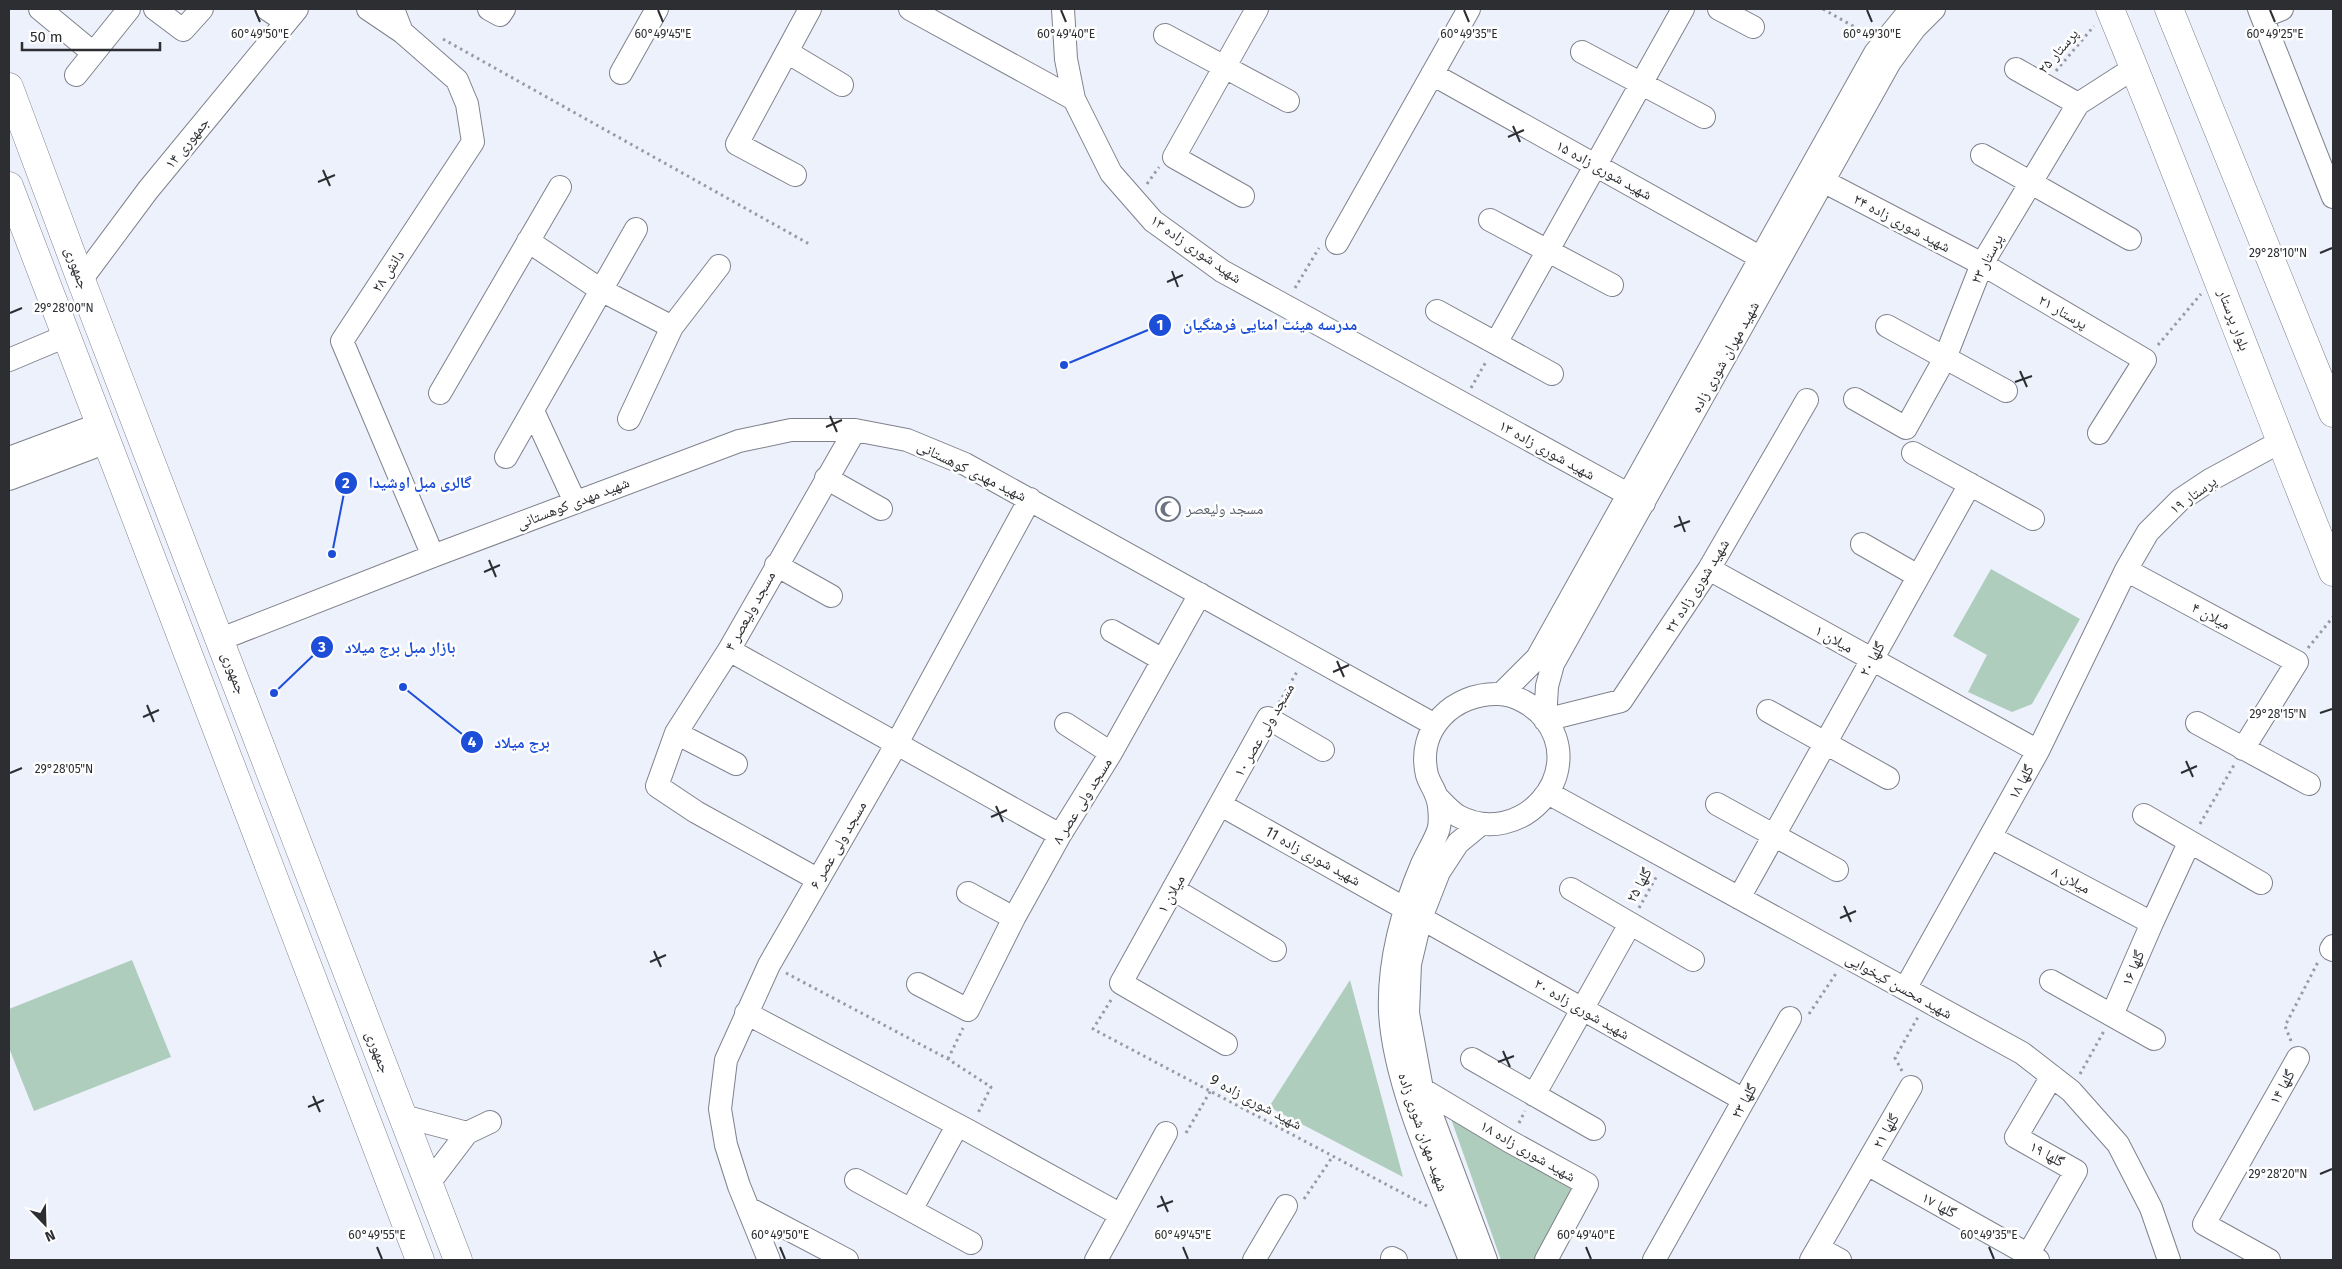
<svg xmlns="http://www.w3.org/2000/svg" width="2342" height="1269" viewBox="0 0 2342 1269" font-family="'Fira Sans','Noto Naskh Arabic',sans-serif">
<rect width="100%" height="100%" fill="#edf1fc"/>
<path fill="#aecdbc" d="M1991,569l89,50 -48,85 -20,8 -44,-20 19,-37 -34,-19z
M132,960l39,97 -137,54 -25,-63v-39z
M1350,980l53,197 -134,-70z
M1450,1116l125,75 -38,69h-36z"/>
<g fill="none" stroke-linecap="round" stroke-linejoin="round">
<defs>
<path id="minor" d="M40,9l52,43
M155,9l28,21 19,-21
M267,9l19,13
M368,9l34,23
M393,9l9,23 55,48 10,24 6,38 -131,199 91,215
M489,9l11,6 4,-6
M910,9l164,90
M1063,9l3,50 8,40 37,74 42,48 69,50 422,232
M1719,9l34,18
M2259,9l74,188
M2262,17l20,-8
M1165,35l123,66
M787,52l55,33
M1582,52l122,65
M2016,69l62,35
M621,73l36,-64
M1432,74l342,191
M76,75l53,-66
M1982,155l148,84
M795,175l-58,-31 73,-135
M1823,181l159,83 163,96 -46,73
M1243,196l-69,-39 83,-148
M1490,220l122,65
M528,241l73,49 71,37
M1337,243l132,-234
M81,280l67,-90 149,-181
M1437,311l115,63
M1887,326l119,65
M1496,343l187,-334
M9,360l57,-24
M440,393l120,-206
M1855,399l51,29 39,-70 37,-94 96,-160 56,-36
M1807,400l-98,169 -88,132 -76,19 2,-34 6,-22 337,-602 25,-34 19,-19
M533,411l42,91
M629,419l43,-92 47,-61
M1913,453l120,66
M506,457l130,-228
M9,458l91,-34
M826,478l55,31
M9,479l98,-37
M1862,544l56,32
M776,565l55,31
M1709,569l329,182
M2126,570l171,92 -54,87
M1112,631l51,29
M221,639l212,-83 306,-115 52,-11h64l52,10 58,24 470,261
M729,650l331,185
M1501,694l36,-36 338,-605 36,-44
M1768,711l120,67
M2197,723l112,61
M1066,724l45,29
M676,733l-19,53 39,26 121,67
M736,764l-60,-31 53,-83 126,-220
M1548,793l474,260 49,38 47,53 33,64 18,52
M1438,798c6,6 13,14 20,18 62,33 130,-41 87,-97 -10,-13 -30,-25 -47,-25 -44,-1 -82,34 -71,81 2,7 7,14 9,20 4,9 5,28 2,36 -4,11 -11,22 -16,33 -20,47 -34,96 -32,148 4,77 52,175 80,248
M1717,804l120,66
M1221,805l183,103
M2144,815l117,68
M1481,824l-23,19 -19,29 -18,46 -11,46 -2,49 14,76 64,171
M1990,837l162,86
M1173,889l102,61
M1571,889l122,71
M968,893l46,25
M1739,898l231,-414
M1421,918l323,182
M2333,946l-2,3 2,1
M2051,981l103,58
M918,984l50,26 46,-92 46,-83 51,-82 89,-159
M1905,989l133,-238 88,-181 22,-38 32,-32 30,-20 70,-38
M746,1013l223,118 152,84
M2112,1015l40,-92 37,-80
M1226,1044l-105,-61 147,-265 55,32
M1472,1059l122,70
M1422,1089l87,52 78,43 -41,76
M1534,1095l96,-171
M403,1116l64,17
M1867,1164l171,96
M856,1180l115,63
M429,1183l38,-50 23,-11
M748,1208l99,52
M911,1210l46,-84
M1818,1248l22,12
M1392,1258l4,2
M769,1260l-30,-74 -13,-41 -6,-36 6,-49 43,-95 127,-220 134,-246
M1096,1260l70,-127
M1254,1260l32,-54
M1654,1260l136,-242
M1811,1260l100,-173
M2025,1260l51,-89 -60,-34 36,-61
M2269,1260l-65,-36 94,-166"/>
<path id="major" d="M2110,9c77,186 147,376 223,563
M2169,9l164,404
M9,87l72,193 377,980
M9,186l411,1074"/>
</defs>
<use href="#minor" stroke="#7f828c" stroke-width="24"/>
<use href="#major" stroke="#7f828c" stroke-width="29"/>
<path stroke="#989ba3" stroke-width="3" stroke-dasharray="2.5 4" stroke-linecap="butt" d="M1823,9l42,24
M443,39l368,206
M2056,71l38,-45
M1147,184l12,-17
M1295,288l24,-40
M2158,345l43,-51
M1471,388l16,-28
M2308,648l25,-31
M1279,703l19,-33
M2200,824l34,-59
M1639,908l19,-34
M786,973l162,86 43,28 -13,26
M1111,1000l-18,29 334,177
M1809,1014l28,-42
M2291,1041l-6,-15 33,-64
M948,1059l15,-31
M1902,1071l-7,-13 23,-41
M2080,1074l24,-43
M1519,1123l6,-12
M1186,1133l25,-43
M1304,1199l29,-43"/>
<use href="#minor" stroke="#fff" stroke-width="22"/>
<use href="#major" stroke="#fff" stroke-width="28"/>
</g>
<path fill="none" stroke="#2c2e32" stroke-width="2" d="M255,10l5,12M658,10l5,12M1061,10l5,12M1464,10l5,12M1867,10l5,12M2270,10l5,12M1513,126l7,16M1508,137l16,-7M323,170l7,16M318,182l17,-7M2320,253l12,-5M1172,271l6,16M1167,282l16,-7M10,313l12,-5M2020,371l7,16M2015,382l17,-6M830,416l7,16M826,427l16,-7M1679,516l6,16M1674,527l16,-6M489,560l7,17M484,572l16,-7M1337,661l7,16M1333,672l16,-7M147,705l7,17M2320,713l12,-4M143,717l16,-7M2186,761l7,16M10,773l12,-5M2181,773l16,-7M996,806l7,16M991,817l16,-7M1844,906l7,16M1840,918l16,-7M654,951l7,16M650,962l16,-7M1503,1051l7,16M1498,1062l16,-6M313,1096l7,16M308,1107l16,-7M2320,1174l12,-5M1161,1196l7,16M1157,1207l16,-6M377,1247l5,12M780,1247l5,12M1183,1247l5,12M1586,1247l5,12M1989,1247l5,12"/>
<defs>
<symbol id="mosque-ring" viewBox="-11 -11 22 22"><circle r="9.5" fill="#fefefe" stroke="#6b7280" stroke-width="1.5"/><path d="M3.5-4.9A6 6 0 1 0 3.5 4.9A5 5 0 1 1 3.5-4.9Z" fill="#6b7280"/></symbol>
</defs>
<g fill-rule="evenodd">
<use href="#mosque-ring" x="1154" y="495" width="28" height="28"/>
</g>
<g text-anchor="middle" stroke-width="5" stroke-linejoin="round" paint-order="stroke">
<g font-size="15" fill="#2c2e32" stroke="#fefefe">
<text transform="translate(2058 51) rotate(-50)" y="5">پرستار ۲۵</text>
<text transform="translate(187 143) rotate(-51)" y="5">جمهوری ۱۴</text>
<text transform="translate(1604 170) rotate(29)" y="5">شهید شوری زاده ۱۵</text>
<text transform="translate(1902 223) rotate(28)" y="5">شهید شوری زاده ۲۴</text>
<text transform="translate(1196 249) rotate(35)" y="5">شهید شوری زاده ۱۳</text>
<text transform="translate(1987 259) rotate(-63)" y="5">پرستار ۲۳</text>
<text transform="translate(77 268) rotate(70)" y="5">جمهوری</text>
<text transform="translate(388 271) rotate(-57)" y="5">دانش ۲۸</text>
<text transform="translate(2063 312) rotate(30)" y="5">پرستار ۲۱</text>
<text transform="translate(2234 320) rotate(69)" y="5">بلوار پرستار</text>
<text transform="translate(1725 357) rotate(-61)" y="5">شهید مهران شوری زاده</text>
<text transform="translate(1547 450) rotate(29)" y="5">شهید شوری زاده ۱۳</text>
<text transform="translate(972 471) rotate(26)" y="5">شهید مهدی کوهستانی</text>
<text transform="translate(2193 495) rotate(-36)" y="5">پرستار ۱۹</text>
<text transform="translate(573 503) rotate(-21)" y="5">شهید مهدی کوهستانی</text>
<text transform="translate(1697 586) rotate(-58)" y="5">شهید شوری زاده ۲۲</text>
<text transform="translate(750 611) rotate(-61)" y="5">مسجد ولیعصر ۴</text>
<text transform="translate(2211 616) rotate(28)" y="5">میلان ۴</text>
<text transform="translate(1834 639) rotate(29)" y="5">میلان ۱</text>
<text transform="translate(1872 659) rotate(-61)" y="5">گلها ۲۰</text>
<text transform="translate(234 673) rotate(69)" y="5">جمهوری</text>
<text transform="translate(1264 730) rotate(-60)" y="5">مسجد ولی عصر ۱۰</text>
<text transform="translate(2021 782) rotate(-61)" y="5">گلها ۱۸</text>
<text transform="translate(1082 801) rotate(-58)" y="5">مسجد ولی عصر ۸</text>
<text transform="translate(838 845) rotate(-60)" y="5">مسجد ولی عصر ۶</text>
<text transform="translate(1313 856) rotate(29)" y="5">شهید شوری زاده 11</text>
<text transform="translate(2071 880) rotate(28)" y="5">میلان ۸</text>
<text transform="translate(1639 885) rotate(-61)" y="5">گلها ۲۵</text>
<text transform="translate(1171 894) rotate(-61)" y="5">میلان ۱</text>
<text transform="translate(2133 968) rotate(-67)" y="5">گلها ۱۶</text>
<text transform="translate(1899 986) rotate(29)" y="5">شهید محسن کیخوایی</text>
<text transform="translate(1582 1009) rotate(30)" y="5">شهید شوری زاده ۲۰</text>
<text transform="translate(378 1052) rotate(69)" y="5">جمهوری</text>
<text transform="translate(2282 1087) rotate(-61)" y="5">گلها ۱۴</text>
<text transform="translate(1744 1101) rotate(-61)" y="5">گلها ۲۳</text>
<text transform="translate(1256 1102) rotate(28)" y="5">شهید شوری زاده 9</text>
<text transform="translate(1886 1131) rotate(-60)" y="5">گلها ۲۱</text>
<text transform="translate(1423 1132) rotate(71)" y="5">شهید مهران شوری زاده</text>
<text transform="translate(1528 1151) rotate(30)" y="5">شهید شوری زاده ۱۸</text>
<text transform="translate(2047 1154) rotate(29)" y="5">گلها ۱۹</text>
<text transform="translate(1939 1205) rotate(29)" y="5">گلها ۱۷</text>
</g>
<g font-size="15" fill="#5b616d" stroke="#fefefe" text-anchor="start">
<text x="1186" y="514">مسجد ولیعصر</text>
</g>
</g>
<g font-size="12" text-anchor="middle" fill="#2c2e32" stroke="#fefefe" stroke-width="5" stroke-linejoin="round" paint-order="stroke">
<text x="260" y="38">60°49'50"E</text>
<text x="663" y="38">60°49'45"E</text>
<text x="1066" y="38">60°49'40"E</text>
<text x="1469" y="38">60°49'35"E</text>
<text x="1872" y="38">60°49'30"E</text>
<text x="2275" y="38">60°49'25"E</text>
<text x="2278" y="257">29°28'10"N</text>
<text x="64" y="312">29°28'00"N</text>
<text x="2278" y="718">29°28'15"N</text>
<text x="64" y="773">29°28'05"N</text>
<text x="2278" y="1178">29°28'20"N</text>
<text x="377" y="1239">60°49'55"E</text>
<text x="780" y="1239">60°49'50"E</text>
<text x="1183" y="1239">60°49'45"E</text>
<text x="1586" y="1239">60°49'40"E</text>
<text x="1989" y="1239">60°49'35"E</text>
</g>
<path fill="none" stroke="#1d4ed8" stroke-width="2" d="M1064 365L1160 325M332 554L346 483M274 693L322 647M403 687L472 742"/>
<g fill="#1d4ed8" stroke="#fefefe" stroke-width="2">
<circle cx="1064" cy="365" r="5"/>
<circle cx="332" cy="554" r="5"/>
<circle cx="274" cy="693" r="5"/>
<circle cx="403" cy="687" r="5"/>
<circle cx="1160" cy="325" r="12"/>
<circle cx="346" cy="483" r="12"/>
<circle cx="322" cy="647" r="12"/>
<circle cx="472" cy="742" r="12"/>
</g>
<g font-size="15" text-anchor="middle" font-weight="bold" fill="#fff">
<text x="1160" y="330">1</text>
<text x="346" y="488">2</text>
<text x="322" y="652">3</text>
<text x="472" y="747">4</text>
</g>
<g font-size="16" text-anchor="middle" font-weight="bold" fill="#1d4ed8" stroke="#fefefe" stroke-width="5" stroke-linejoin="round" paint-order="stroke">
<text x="1270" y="330">مدرسه هیئت امنایی فرهنگیان</text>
<text x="420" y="488">گالری مبل اوشیدا</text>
<text x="400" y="653">بازار مبل برج میلاد</text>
<text x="522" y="748">برج میلاد</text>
</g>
<rect width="2342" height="1269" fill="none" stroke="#2c2e32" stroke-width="20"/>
<g transform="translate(45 1224) rotate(157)" stroke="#fefefe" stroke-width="4" paint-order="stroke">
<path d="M0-4L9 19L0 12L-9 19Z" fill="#2c2e32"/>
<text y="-8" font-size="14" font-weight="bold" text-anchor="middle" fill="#2c2e32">N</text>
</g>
<path d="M22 42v8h138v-8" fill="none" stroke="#2c2e32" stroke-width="2.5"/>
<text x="30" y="42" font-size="15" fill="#2c2e32" stroke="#fefefe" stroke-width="4" paint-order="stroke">50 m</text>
</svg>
